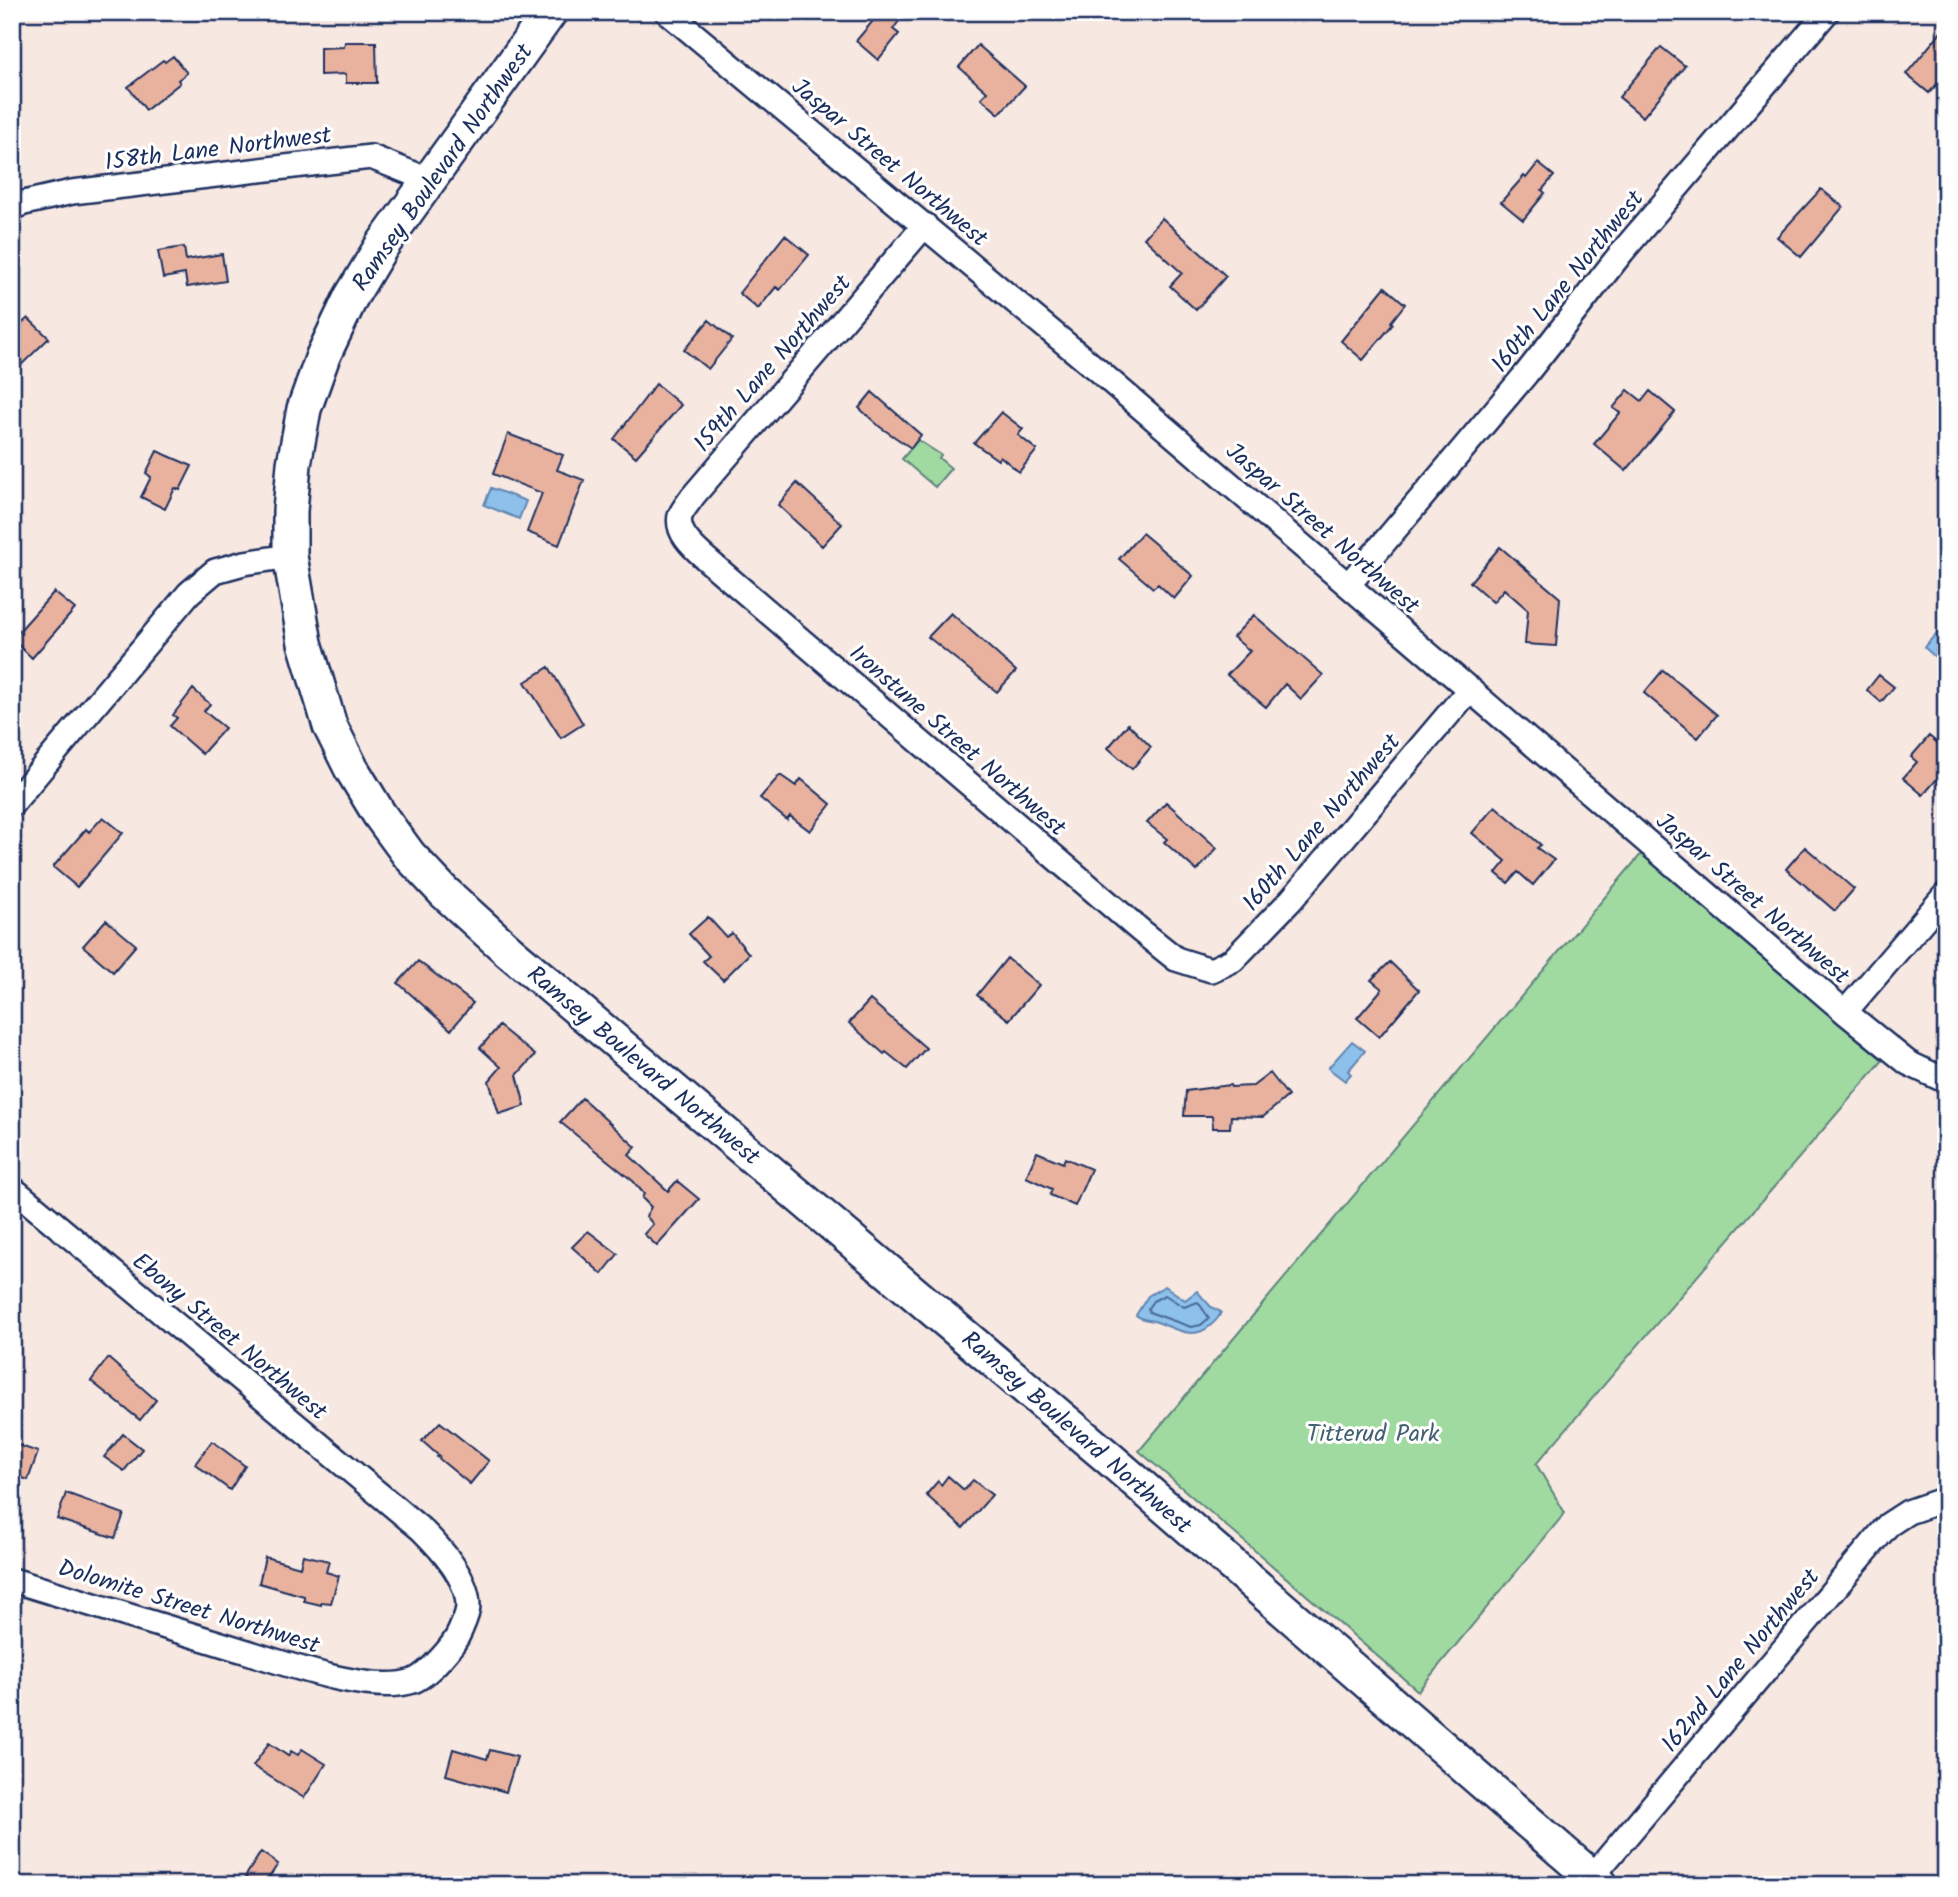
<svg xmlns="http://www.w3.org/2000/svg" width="1958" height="1897" viewBox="0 0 1958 1897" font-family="Kalam,sans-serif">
<rect width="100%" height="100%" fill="#f8e8e2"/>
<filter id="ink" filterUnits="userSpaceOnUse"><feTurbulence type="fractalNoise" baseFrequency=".0143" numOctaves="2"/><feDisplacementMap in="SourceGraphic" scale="14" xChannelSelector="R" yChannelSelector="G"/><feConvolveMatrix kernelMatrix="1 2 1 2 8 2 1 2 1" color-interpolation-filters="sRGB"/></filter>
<g filter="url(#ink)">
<path fill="#a0daa0" stroke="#5e847f" stroke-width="2" d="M918,440l23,15 -2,3 12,10 -16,19 -33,-28z
M1642,853l241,207 -347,404 29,49 -147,178 -279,-240z"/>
<path fill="#8dc0ea" stroke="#5f86b2" stroke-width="2" d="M491,488l35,13 -7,18 -35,-14z
M1938,632l8,7v28l-22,-20z
M1352,1041l13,10 -17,20 3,3 -6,7 -17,-13z
M1165,1286l20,14 12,-9 14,16 10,5c-2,6 -5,9 -10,13 -17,16 -35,4 -54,-3 -8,-3 -15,-1 -21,-7l12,-19z"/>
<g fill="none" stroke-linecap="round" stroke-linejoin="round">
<path stroke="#496996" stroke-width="2" d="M1165,1295l19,12 14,-5 11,16 -8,7 -10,2 -42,-15 -1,-4 5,-7z"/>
</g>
<path fill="#e9b29f" stroke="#1b2f5e" stroke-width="2" d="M862,12h44l-13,17 6,5 -21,26 -22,-19 17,-20z
M1946,26v62l-7,-6 -10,11 -23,-19z
M345,42h31l1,41h-31v-9l-26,1v-27l24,-1z
M978,45l47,41 -26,28 -18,-16 6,-6 -28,-25z
M1661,47l24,19 -42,51 -24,-20z
M173,56l14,17 -9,7 2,3 -34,27 -18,-23 35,-27 2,2z
M1538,163l16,13 -12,14 3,3 -22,27 -22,-18 23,-26 2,2z
M1821,189l22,18 -42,50 -24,-20z
M1162,218l64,58 -30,34 -26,-24 12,-13 -38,-35z
M785,235l24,20 -29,35 -4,-3 -18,22 -19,-16z
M184,247l2,13 36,-6 4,27 -39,6 -2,-13 -22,4 -5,-27z
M1385,287l20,17 -14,18 2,2 -30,36 -22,-19z
M28,318l21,20 -37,36v-42z
M709,320l23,19 -24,30 -24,-19z
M656,384l25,21 -45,52 -22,-18z
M1628,390l14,11 8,-10 25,21 -49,59 -32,-27 26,-31 -7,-5z
M872,392l49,43 -10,13 -31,-21 -21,-19z
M1001,412l22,17 -5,6 19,15 -18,22 -19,-16 -2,4 -24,-17z
M508,434l55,21 -6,15 27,10 -25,65 -32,-13 15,-39 -49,-19z
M157,451l35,15 -12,24 -5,-2 -10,21 -24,-12 10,-20 -5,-4z
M797,483l45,41 -20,22 -44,-41z
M1142,533l51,43 -19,23 -16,-15 -5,4 -34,-29z
M1500,547l60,51 -4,48 -31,-2 3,-34 -24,-21 -11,13 -23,-20z
M54,592l21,17 -43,49 -20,-19z
M951,613l65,58 -19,21 -69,-55z
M1254,615l69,60 -22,24 -16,-15 -19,23 -39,-32 23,-24 -17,-14z
M549,667l34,57 -22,14 -36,-56z
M1663,670l54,45 -19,23 -54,-45z
M1879,675l15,12 -13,15 -14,-12z
M193,689l17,15 -6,7 21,17 -23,26 -32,-28 7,-8 -4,-3z
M1128,724l23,23 -19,22 -24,-21z
M1929,736l17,14v35l-8,-7 -15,17 -20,-17 14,-16 -6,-5z
M780,775l16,11 5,-7 30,25 -21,27 -20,-15 -3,4 -27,-22z
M1166,802l51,46 -20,23 -33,-29 3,-3 -20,-16z
M1495,806l46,39 -4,3 17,12 -21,25 -15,-13 -10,11 -12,-10 10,-12 -34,-28z
M103,817l20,16 -46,54 -24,-20 33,-38 3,3z
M1805,847l49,42 -19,22 -49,-42z
M708,917l18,20 6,-4 17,21 -26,26 -20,-19 6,-5 -20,-22z
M106,920l30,25 -23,27 -30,-26z
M1007,958l32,27 -30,35 -32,-25z
M418,961l55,42 -22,27 -53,-47z
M1390,962l29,28 -40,47 -22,-19 25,-29 -11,-9z
M870,1000l56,48 -19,21 -21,-17 -2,2 -35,-31z
M499,1026l36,29 -18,20 8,31 -26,8 -10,-33 12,-14 -21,-19z
M1270,1073l18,23 -25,21 -32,-1 -1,12h-17l-1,-12h-28l2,-25 44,-6 1,2 22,-1z
M582,1098l54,49 -7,8 39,36 9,-10 22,18 -42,47 -13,-12 9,-10 -7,-8 5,-9 -9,-9 2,-4 -11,-13 -73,-59z
M1037,1152l26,11 2,-5 26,11 -16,37 -25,-11 2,-6 -26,-12z
M588,1231l30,23 -16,20 -30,-27z
M108,1358l48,42 -16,20 -49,-39z
M440,1422l49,39 -19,23 -33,-27 2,-1 -17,-15z
M123,1434l19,15 -18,22 -20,-14z
M212,1441l33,25 -15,24 -35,-26z
M12,1443l26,9 -10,28 -16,-6z
M948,1476l16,14 9,-10 19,15 -29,33 -37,-33 12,-14 3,4z
M66,1493l58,21 -9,24 -58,-19z
M303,1555l26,6 -3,11 13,4 -8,27 -10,-1v3l-17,-4v-5l-45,-13 6,-26 35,10z
M269,1743l19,13 3,-5 7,4 4,-6 24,15 -22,34 -51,-32z
M453,1749l34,10 3,-9 27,7 -11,35 -60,-17z
M261,1852l17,12 -14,21h-7l-12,-8z"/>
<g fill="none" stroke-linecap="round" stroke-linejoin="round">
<defs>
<path id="street" d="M667,12l428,356 750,644 63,51 38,18
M12,208l12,-5 48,-11 299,-35 58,23
M925,225l-232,271c-4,6 -11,14 -13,20 -4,17 14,32 25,42l436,373 35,28 35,11 22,-10 58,-60 179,-211
M1349,584l177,-210 96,-122 205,-240
M12,804l177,-211 26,-22 29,-8 46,-7
M1845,1012l101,-118
M12,1188l410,342c19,19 46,48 46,76 0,8 -5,18 -8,25 -6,15 -32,44 -47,50 -44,15 -137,-21 -182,-34 -73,-22 -146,-44 -219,-67
M1592,1877l296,-352 20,-13 38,-13"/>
<path id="secondary" d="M550,12l-169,235 -30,50 -28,59 -19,53 -10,55 -4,47v45l15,87 25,83 21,42 28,46 30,41 35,37 65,59 601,508 491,426"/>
</defs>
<use href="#street" stroke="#1b2f5e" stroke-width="28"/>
<use href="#secondary" stroke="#1b2f5e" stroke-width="38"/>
<use href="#street" stroke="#fff" stroke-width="23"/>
<use href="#secondary" stroke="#fff" stroke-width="33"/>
</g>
</g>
<g text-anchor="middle" stroke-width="6" stroke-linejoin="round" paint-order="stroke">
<g font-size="24" fill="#1b2f5e" stroke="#fff">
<text transform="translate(218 148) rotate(-7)" y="8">158th Lane Northwest</text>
<text transform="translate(890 162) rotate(40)" y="8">Jaspar Street Northwest</text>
<text transform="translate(442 167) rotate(-55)" y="8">Ramsey Boulevard Northwest</text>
<text transform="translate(1567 281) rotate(-51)" y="8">160th Lane Northwest</text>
<text transform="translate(772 363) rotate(-49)" y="8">159th Lane Northwest</text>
<text transform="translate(1323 528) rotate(41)" y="8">Jaspar Street Northwest</text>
<text transform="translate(958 740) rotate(41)" y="8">Ironstune Street Northwest</text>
<text transform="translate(1321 822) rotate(-49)" y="8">160th Lane Northwest</text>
<text transform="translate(1753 898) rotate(41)" y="8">Jaspar Street Northwest</text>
<text transform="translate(644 1065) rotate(40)" y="8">Ramsey Boulevard Northwest</text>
<text transform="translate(230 1336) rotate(40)" y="8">Ebony Street Northwest</text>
<text transform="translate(1077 1432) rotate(41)" y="8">Ramsey Boulevard Northwest</text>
<text transform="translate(189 1606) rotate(17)" y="8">Dolomite Street Northwest</text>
<text transform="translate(1740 1660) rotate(-50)" y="8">162nd Lane Northwest</text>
</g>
<g font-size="24" fill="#436272" stroke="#fff">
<text x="1373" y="1441">Titterud Park</text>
</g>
</g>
<rect width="1958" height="1897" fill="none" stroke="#fff" stroke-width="42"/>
<rect x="21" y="21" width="1916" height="1855" fill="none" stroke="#1b2f5e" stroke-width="2.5" filter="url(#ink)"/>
</svg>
